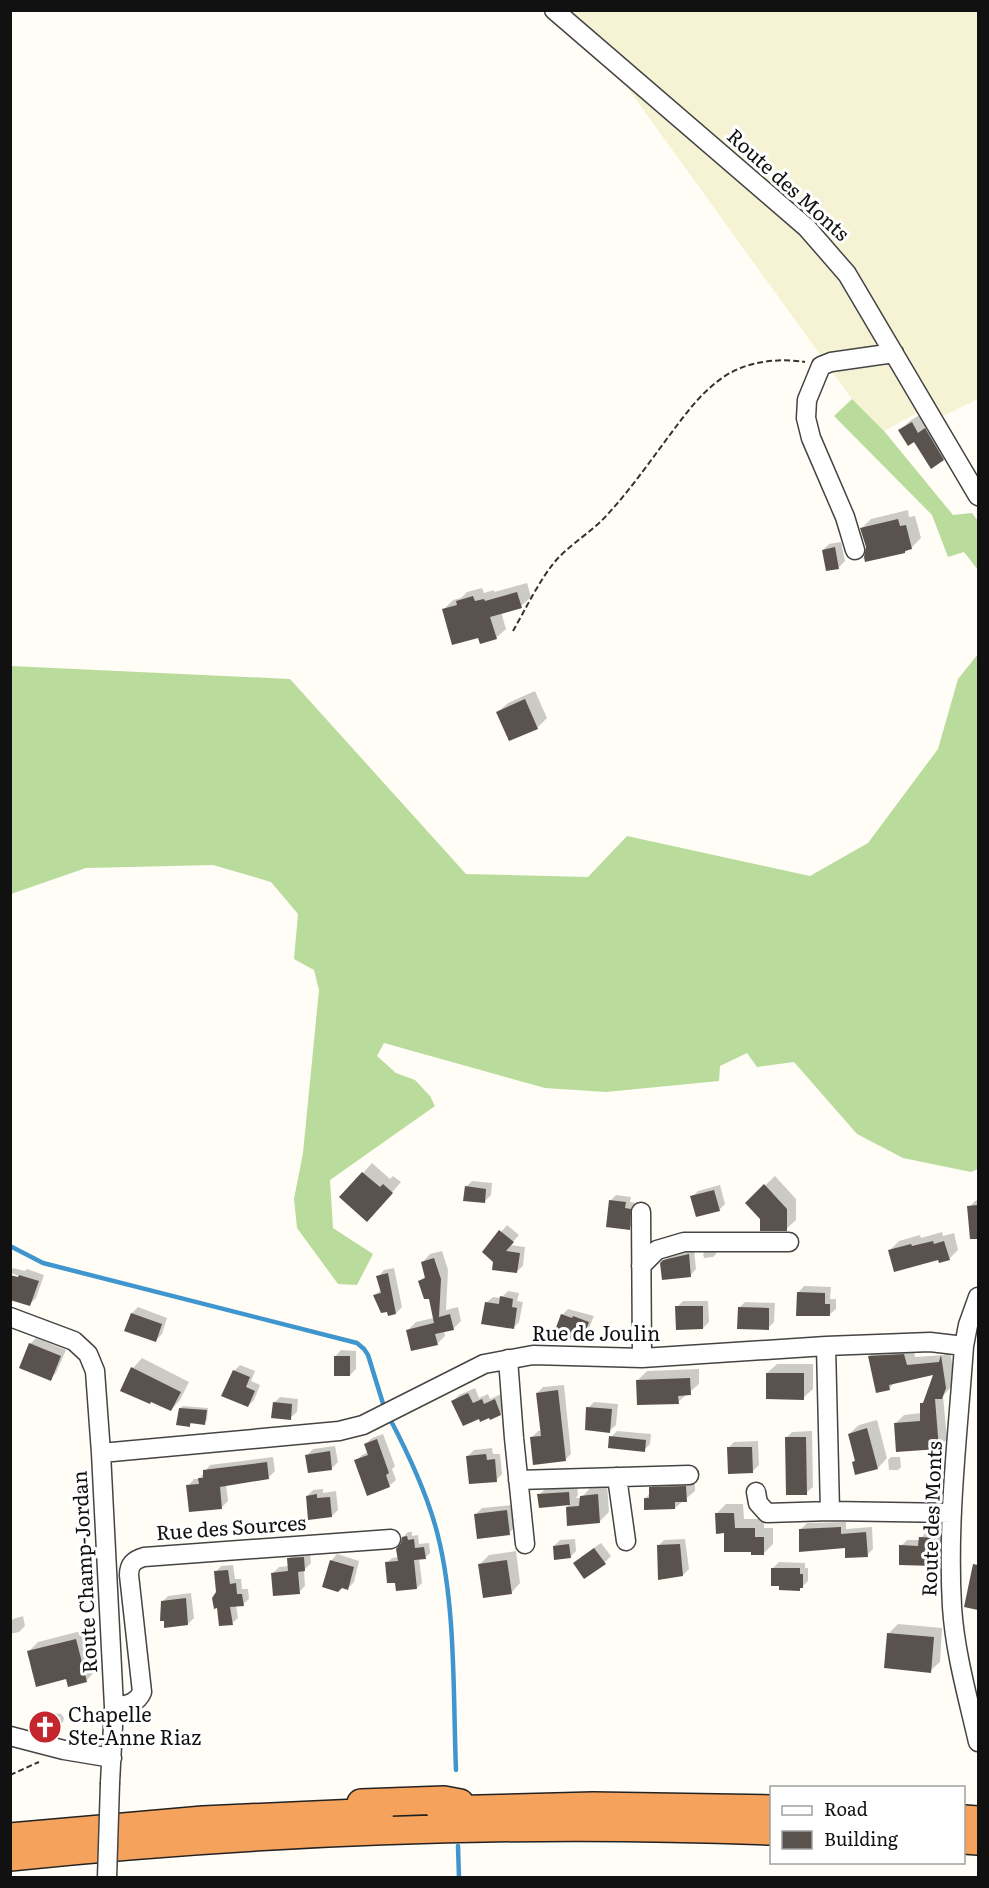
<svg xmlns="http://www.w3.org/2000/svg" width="989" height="1888" viewBox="0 0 989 1888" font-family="Literata,serif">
<rect width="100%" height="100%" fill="#fffdf5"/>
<path fill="#f6f3d4" d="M572,11h406v388l-39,19 -6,-14 -49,27 -32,-32z"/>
<path fill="#b9dc9c" d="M852,399l32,32 69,84 19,-2 6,8v49l-14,-18 -16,5 -16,-42 -98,-99z
M978,654v515l-7,3 -68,-14 -46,-24 -63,-72 -37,5 -10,-14 -27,13 -1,15 -113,11 -61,-4 -161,-45 -7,13 19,17 19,7 15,16 5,10 -105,74 3,48 40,26 -16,31 -19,-1 -41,-56 -3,-29 9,-46 16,-163 -5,-20 -20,-11 4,-45 -27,-32 -58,-17 -127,3 -75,26v-228l279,13 176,195 122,3 39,-41 183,40 58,-33 70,-94 20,-70z"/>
<path fill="#0003" d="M921,414l31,36 -9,9 -43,-29 10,-9z
M908,510l1,7 6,-1 6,22 -10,10 -6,4 -38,-5 -5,-19 9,-9z
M841,542l4,19 -6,6 -12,3 -4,-20 6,-6z
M527,583l4,14 -10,9 -20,6 5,17 -10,9 -17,-2 -36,-26 10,-10 8,-2 6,-6 15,-4 2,5 10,-3v2z
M535,691l12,27 -10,10 -39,-16 10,-9z
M372,1163l18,16 3,-3 8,6 -25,29 -13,-38z
M775,1176l21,23v21l-10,9 -24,-11 -15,-15z
M472,1181l20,2 -1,12 -6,6 -19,-14z
M720,1185l5,19 -6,6 -27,-13 6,-6z
M616,1195l15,2 -1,5 6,1 -1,19 -6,6 -19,-27z
M978,1200v36h-7l-2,-29 6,-6z
M507,1225l12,10 -9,10 15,2 -2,19 -7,6 -21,-11 -11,-9z
M942,1232l1,4 11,-3 4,17 -9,9 -59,-9 9,-9 21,-6 1,3z
M694,1249l2,20 -6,7 -28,-13 9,-9z
M442,1251l6,19 -2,40 12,-3 3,14 -8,8 -9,2 1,5 -8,8 -29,-14 8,-8 18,-4 -4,-21 -10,-15 6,-6 -4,-13 8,-9z
M706,1251h10v3l-3,3 -9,1 -1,-4z
M13,1268l12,3 2,-2 17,6 -8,23 -6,6 -4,-26 -16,-5z
M394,1268l8,39 -6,6 -8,-2 -13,-16 7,-6 -4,-12 6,-7z
M804,1286l27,1 -1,12h6v10l-7,6 -31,-22z
M508,1291l11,2 -2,8 6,1 -4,20 -6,6 -27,-25 7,-6 8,1z
M683,1301h25l1,21 -6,6 -26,-21z
M745,1302l30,1 -1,19 -6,6 -29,-20z
M138,1307l29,11 -5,16 -6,6 -24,-27z
M568,1309l26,7 -8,19 -6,6 -18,-26z
M36,1338l30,12 -10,23 -6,6 -20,-35z
M913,1346l2,11 29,-2 6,-7 4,31 -4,9 -7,8 4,43 -9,9 -42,-25 8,-8 18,-2 -1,-9 5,-5 10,-26 -41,9 -6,7 -20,-33 9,-8z
M341,1350l15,1v18l-6,6 -15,-18z
M142,1358l47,24 -9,18 -9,10 -38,-42z
M777,1364h36v25l-10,9 -36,-25z
M240,1365l15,6 -4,10 9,4 -6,15 -6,6 -14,-35z
M699,1369v15l-21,18 -41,-21 10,-10z
M564,1385l7,69 -6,6 -34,-22 7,-7h4l-5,-38 6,-6z
M475,1388l4,10 9,-4 2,5 11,-5 5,14 -6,6 -47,-13 6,-6z
M280,1397l18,2 -1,13 -7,6 -16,-15z
M594,1402l24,2 -2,21 -7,6 -21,-23z
M183,1406l25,2 -1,12 -3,3h-12l-3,3 -9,-18z
M877,1420l10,38 -9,10 -25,-6 3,-3 -7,-25 10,-9z
M617,1431l34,3 -1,10 -6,6 -33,-13z
M812,1431l1,56 -7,6 -20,-55 6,-6z
M383,1434l12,32 -3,3 4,11 -7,6 -33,-25 6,-6 6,-3 -3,-8 7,-6z
M758,1441l1,24 -6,6 -25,-23 6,-6z
M335,1446l3,16 -6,6 -25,-13 6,-6z
M492,1448l1,6h7l2,20 -6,6 -28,-24 6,-6z
M273,1457l2,14 -6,6 -43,7 2,17 -6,6 -34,-21 6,-7h5l11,-14z
M891,1457h9l1,10 -3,3h-9l-1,-10z
M695,1478v13l-20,17 -30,-9 5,-6v-5l10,-9z
M577,1485l1,10 -2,3h5l10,-11 16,-2 2,27 -9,9 -33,-14 4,-4 -31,3 -1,-11 8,-8z
M323,1489v4l13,-2 2,19 -6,6 -25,-20 6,-6z
M726,1504h17l1,15h20v9h9v16l-9,9 -12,-3 -27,-18 -9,-18z
M512,1505l3,22 -6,6 -33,-19 6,-6z
M846,1522v7l26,-2 1,22 -6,6 -66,-26 6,-6z
M408,1532h4v4l6,-1 1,9 10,-1 1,10 -5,5h-6l3,25 -5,5 -20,-7 -10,-18 5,-5 7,-1 4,-20z
M926,1532h16l-1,26 -6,7 -34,-19 6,-6h13z
M575,1539l1,12 -6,6 -16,-11 6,-6z
M685,1539l4,30 -6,6 -25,-29 6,-6z
M601,1543l10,13 -6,6 -24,-5z
M310,1551l1,12 -7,7 1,16 -6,6 -26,-19 6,-6 11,-1 -1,-8 6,-6z
M516,1551l4,32 -9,10 -31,-29 9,-9z
M337,1554l22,7 -5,21 -6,6 -17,-27z
M779,1562l26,1v5h3v13l-8,8 -27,-21z
M233,1565l2,14h6l1,10h6l1,10 -6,5 -7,1 2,13 -6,5 -14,-31 -2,-20 5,-6z
M978,1567v41l-12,-2 7,-33z
M191,1593l3,25 -6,6 -26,-22 6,-6z
M23,1616l2,10 -6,6 -9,2v-12l3,-3z
M898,1624l44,4 -2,34 -10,9 -42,-37z
M85,1630l10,41 -9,10 -19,-3 -38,-27 9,-9z
M44,1712l17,2 3,4 -1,4 -4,4 1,-9h-3l-1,11 -18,-10z"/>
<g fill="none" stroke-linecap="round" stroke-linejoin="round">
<path stroke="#3f96cf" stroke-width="4.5" d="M10,1246l33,17 314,80 7,6 4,6 17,55
M389,1417c20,38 39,78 49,119 18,72 15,160 18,234
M458,1846l1,32"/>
</g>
<path fill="#5a524d" d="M912,422l6,11 7,-5 19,32 -13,9 -17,-27 -6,4 -10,-16z
M898,519l2,7 6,-1 6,24 -7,2v2l-40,9 -1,-5 2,-10 -6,-19z
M835,547l4,22 -13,2 -4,-21z
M517,592l5,16 -32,9 7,22 -17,5 -2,-6 -26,7 -10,-36 15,-4 -1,-4 17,-5 2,5 9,-2 1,2z
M525,699l13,30 -29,12 -13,-29z
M362,1172l18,15 3,-3 10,9 -26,29 -28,-25z
M764,1184l23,25v22h-27v-12l-15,-16z
M465,1186l21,3 -1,14 -22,-2z
M714,1190l6,21 -24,6 -6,-21z
M609,1200l17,2 -1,6 6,1 -1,21 -24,-3z
M978,1205v34h-8l-3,-33z
M499,1230l15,12 -8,9 14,2 -3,20 -25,-3 1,-8 -11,-10z
M933,1241l1,3 10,-3 6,19 -11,3 -1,-3 -44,12 -6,-22 23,-6 1,2z
M689,1254l2,23 -29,3 -2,-17 3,-3z
M434,1258l7,21 -2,38 11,-3 4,16 -19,4 3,11 -27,6 -5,-21 28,-7 -5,-24h-5l-6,-18 7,-3 -4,-16z
M388,1273l8,41 -8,2 -1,-4 -6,1 -8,-18 8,-2 -5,-17z
M10,1275l8,2 1,-2 20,6 -9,25 -20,-6z
M797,1292l28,1v11h5v12h-34z
M500,1296l13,3 -1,8 5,1 -3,21 -33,-5 4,-22 14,2z
M675,1306h28v23l-27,1z
M738,1307l31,1v22l-32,-1z
M131,1313l31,11 -6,18 -32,-11z
M561,1314l11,4 1,-2 16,6 -8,21 -27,-10z
M29,1343l32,13 -10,25 -32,-13z
M904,1354l3,11 32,-3 2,-7 5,33 -4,11h-7l4,50 -43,3 -2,-29 26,-2v-18h3l10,-28 -44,10 1,5 -14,3 -8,-37z
M334,1356h16v20h-16z
M131,1367l50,25 -10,19 -20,-9 -1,2 -30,-13z
M233,1370l17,7 -4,10 9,4 -7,16 -27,-11z
M766,1373h38v27l-38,-1z
M690,1378l1,17 -13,1 1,8 -42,1 -1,-25z
M558,1390l8,71 -33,4 -3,-28 11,-1 -5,-43z
M468,1393l5,10 9,-4 2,5 11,-5 6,16 -11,5 -1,-2 -9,4 -1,-3 -16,7 -12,-25z
M273,1402l19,2 -1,16 -20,-2z
M586,1407l26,2 -2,24 -25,-3z
M179,1408l28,2 -2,15 -15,-2v4l-14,-2z
M867,1428l11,41 -23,6 -3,-13 3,-1 -7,-27z
M609,1436l37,4 -1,12 -37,-4z
M785,1437h21l1,58h-21z
M377,1439l12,34 -3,2 4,12 -23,9 -13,-36 14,-5 -4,-11z
M727,1447h25l1,26 -25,1z
M330,1451l2,19 -24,3 -3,-18z
M486,1454l1,6 8,-1 2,23 -28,2 -3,-28z
M267,1462l2,17 -49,8 2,22 -33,3 -3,-27 13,-1 -1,-6h5v-8z
M686,1486l1,16h-12v7l-31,1v-12h5v-11z
M569,1492l1,13 -31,3 -2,-14z
M317,1494v4l13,-1 2,20 -24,3 -2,-24z
M598,1494l2,29 -33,3 -1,-19 13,-1 1,-10z
M507,1510l3,25 -33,4 -3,-25z
M715,1513h19l1,15h20v9h9v18h-13v-3h-27v-19l-8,1z
M841,1527v7l25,-2 2,25 -23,1v-10l-46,4v-23z
M407,1536l1,4 6,-1 1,9 9,-1 2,12 -12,1 3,29 -21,2 -1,-8h-8l-2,-21 13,-1 -2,-12 5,-6 1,-6z
M919,1537l17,1 -1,28 -36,-1v-20l19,1z
M569,1544l2,14 -17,2 -1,-14z
M680,1544l3,32 -25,4 -1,-35z
M594,1548l12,16 -22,15 -11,-16z
M304,1557l1,14 -7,1 2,22 -27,2 -2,-23 17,-2 -1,-13z
M330,1560l24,7 -6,23 -6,-2 -4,4 -16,-5z
M507,1560l5,34 -29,4 -5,-34z
M973,1564l5,1v45l-14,-3z
M771,1568h29v6h3v14h-3v3l-21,-1v-4h-8z
M228,1570l2,14 6,-1 1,11h5l2,12 -14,1 3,18 -14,1 -2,-18 -3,1 -2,-11 4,-6 -2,-21z
M186,1598l2,27 -24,3v-7h-4l1,-20z
M887,1633l47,4 -3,36 -47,-5z
M76,1639l11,43 -19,5 -2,-8 -30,8 -9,-36z
M37,1718l18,2 3,4v6l-5,4 -18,-3z"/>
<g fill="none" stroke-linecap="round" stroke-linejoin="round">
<defs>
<path id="minor" d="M554,10l253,218 40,46 131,222
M855,550l-10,-33 -34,-79 -5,-20 1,-18 14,-34 10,-4 63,-9
M641,1212l1,146
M641,1266l16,-16 27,-8h105
M978,1297l-10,28 -4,21c-6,87 -17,174 -12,261 3,46 16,91 26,135
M10,1317l64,24 14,13 7,17 6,82 13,254 -4,76
M826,1346l4,165
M508,1359l6,79 11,106
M101,1453l238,-22 24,-6 121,-61 49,-9 109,3 184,-12 104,-4 34,4
M617,1477l9,64
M518,1480l171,-5
M756,1492l2,11 9,10 63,-2 122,2
M114,1707c12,-2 23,-3 28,-15l-13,-117c0,-11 5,-15 15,-18l247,-18
M10,1736l54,14 48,8"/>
<path id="highway" d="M361,1803l83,-3 16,3
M440,1810l153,-4 179,3
M964,1819l14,1
M10,1837l193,-17 177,-8
M964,1840l14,1
M10,1857c253,-26 508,-36 762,-26"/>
</defs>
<use href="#minor" stroke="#444" stroke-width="21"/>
<use href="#highway" stroke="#222" stroke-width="30"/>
<path stroke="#333" stroke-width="2" stroke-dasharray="6 3" stroke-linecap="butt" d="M513,631c12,-21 25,-48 40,-67 15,-19 38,-31 54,-49 25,-27 46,-58 68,-87 15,-20 32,-42 55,-55 21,-12 51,-15 75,-11
M10,1775l29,-13"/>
<use href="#minor" stroke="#fff" stroke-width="18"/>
<use href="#highway" stroke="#f5a25d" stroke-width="27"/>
<defs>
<path id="minor-bridge" d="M107,1878l3,-95"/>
</defs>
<use href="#minor-bridge" stroke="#444" stroke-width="21" stroke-linecap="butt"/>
<use href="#minor-bridge" stroke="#fff" stroke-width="18"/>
</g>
<defs>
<symbol id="church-disc" viewBox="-11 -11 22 22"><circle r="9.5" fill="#c4262e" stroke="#fff"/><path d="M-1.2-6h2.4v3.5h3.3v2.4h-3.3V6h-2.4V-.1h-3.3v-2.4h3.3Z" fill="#fff"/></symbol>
</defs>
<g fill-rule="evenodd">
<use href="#church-disc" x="26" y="1708" width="38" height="38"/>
</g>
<g text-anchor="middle" stroke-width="6" stroke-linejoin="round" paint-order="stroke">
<g font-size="20" fill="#111" stroke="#fff">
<text transform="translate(788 185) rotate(42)" y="7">Route des Monts</text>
<text x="596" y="1341">Rue de Joulin</text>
<text transform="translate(932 1519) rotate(-88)" y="7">Route des Monts</text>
<text transform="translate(231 1528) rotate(-4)" y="7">Rue des Sources</text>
<text transform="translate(85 1572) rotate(-93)" y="7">Route Champ-Jordan</text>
</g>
<g font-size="20" fill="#111" stroke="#fff" text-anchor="start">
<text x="68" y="1722">Chapelle<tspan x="68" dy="23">Ste-Anne Riaz</tspan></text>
</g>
</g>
<rect width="989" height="1888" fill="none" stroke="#111111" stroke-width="24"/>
<rect x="770" y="1786" width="195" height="78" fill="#ffffff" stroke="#a0a0a0" stroke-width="1.5"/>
<rect x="782" y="1806" width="30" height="9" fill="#ffffff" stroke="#a0a0a0" stroke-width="1.5"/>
<text x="824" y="1816" font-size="18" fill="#111111">Road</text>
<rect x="782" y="1831" width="30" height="18" fill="#5a524d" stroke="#a0a0a0" stroke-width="1.5"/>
<text x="824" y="1846" font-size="18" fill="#111111">Building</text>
</svg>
